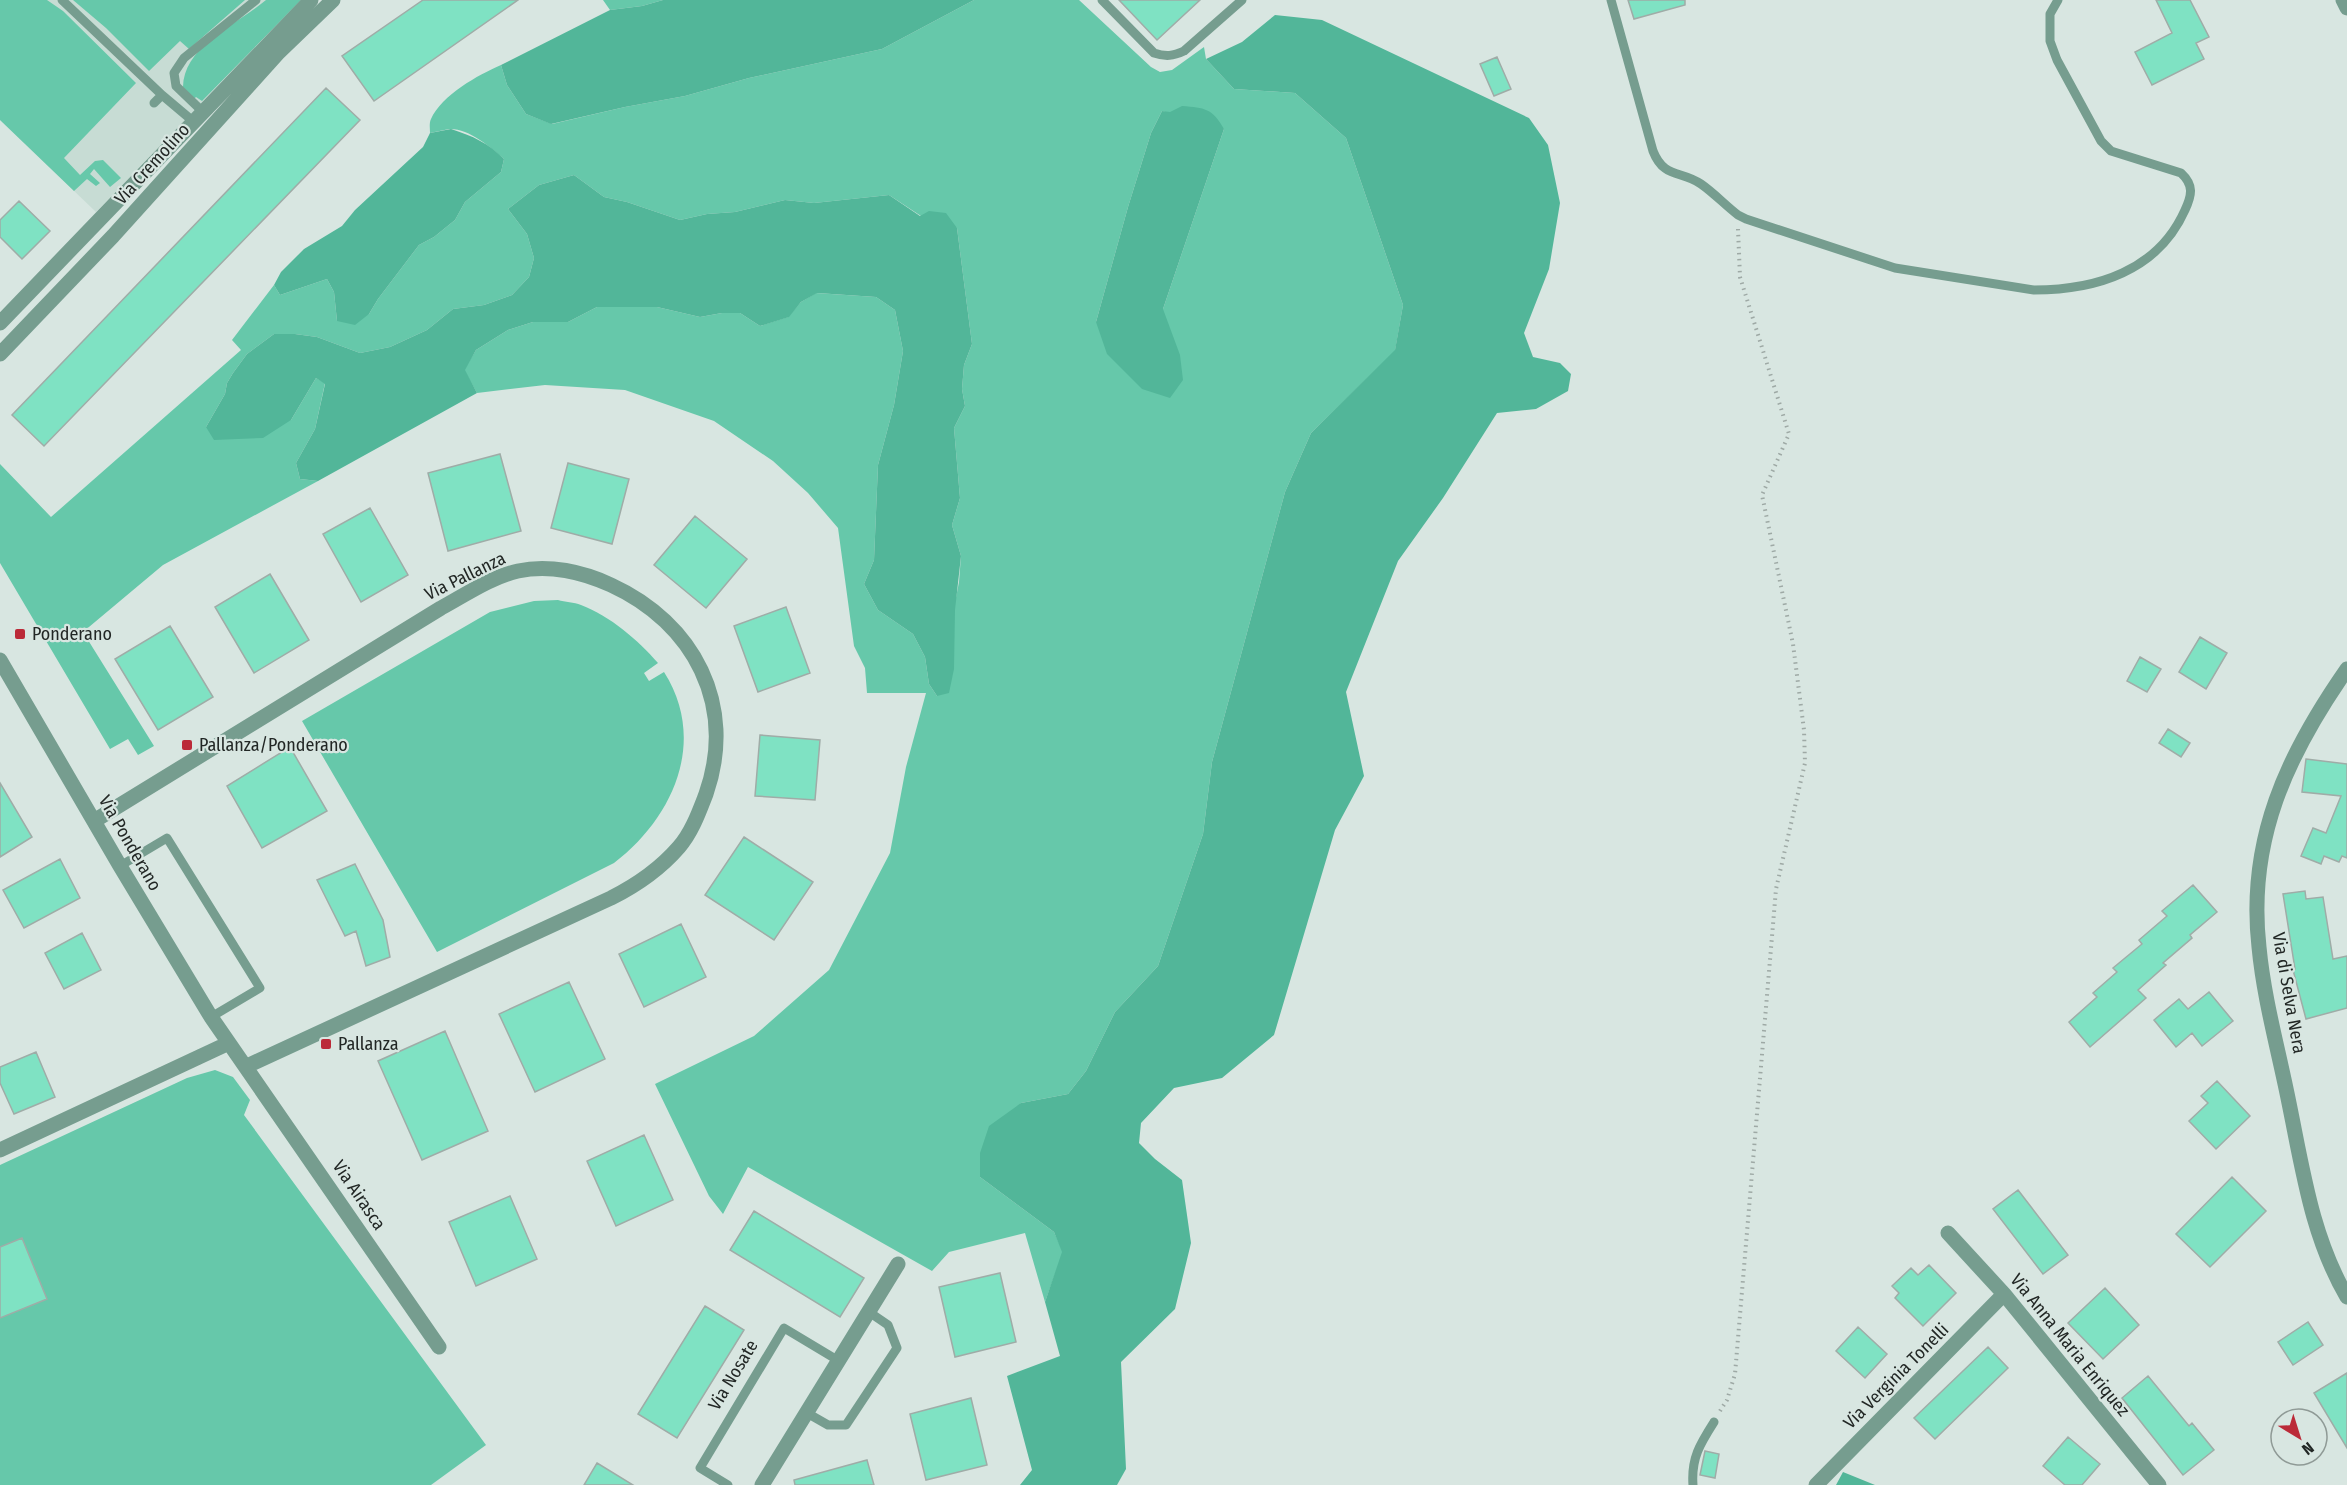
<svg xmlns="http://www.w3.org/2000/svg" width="2347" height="1485" viewBox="0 0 2347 1485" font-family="'Fira Sans Condensed',sans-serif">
<rect width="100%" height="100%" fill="#d8e6e1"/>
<path fill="#c7dcd4" d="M0,0h301l-205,212 -96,-92z"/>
<path fill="#66c8aa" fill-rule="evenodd" d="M0,0h47l16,11 73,72 -72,75 16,17 15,-14 8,-1 18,18 -11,9 -16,-18 -4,5 10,9 -4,3 -9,-7 -13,12 -74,-71z
M73,0h172l-56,49 -9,-8 -31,30 -43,-43z
M266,0h35l-99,101 -6,-4 -2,2 -11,-12c1,-42 55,-63 83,-87z
M603,0h60l-21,6 -32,4z
M974,0h105l72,67 9,5 12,-2 32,-23 2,12 28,30 61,4 51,45 57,167 -8,46 -84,82 -26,59 -73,270 -9,72 -45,132 -43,46 -29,59 -18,23 -47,9 -41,74 74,55 9,20 -18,50 -20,-69 -76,19 -17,19 -184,-104 -25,47 -14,-18 -54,-112 99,-48 75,-66 61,-117 16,-86 20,-74h-59l-2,-25 -11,-22 -16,-118 -30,-35 -35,-32 -59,-40 -89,-31 -80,-5 -68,8 -13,-23 12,-20 32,-20 25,-8h35l29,-15h60l43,10 22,-4h18l20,13 28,-9 13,-15 15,-9 60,4 19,13 8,41 -9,54 -16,60 -4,95 -10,24 14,26 35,24 12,23 4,27 8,12 22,-114 2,-26 -9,-31 8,-27 -6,-70 11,-22 -3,-17 2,-24 8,-21 -15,-116 -36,-12 -32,-21 -75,8 -29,-3 -50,12 -28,2 -27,6 -53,-18 -23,-5 -30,-22 -35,10 -31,24 19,25 7,24 -5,19 -17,18 -28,10 -31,4 -26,21 -37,17 -30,6 -43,-16 -22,-3h-21l-27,20 -14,19 -6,10 -2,11 -19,33 85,-7 25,-42 9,5 -10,46 -19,34 4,16 18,2 -155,84 -80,67 71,114 -16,9 -10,-16 -18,10 -110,-186v-99l51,53 190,-167 -9,-10 42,-55 6,10 47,-16 7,13 3,29 32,-7 9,-15 41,-54 15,-8 21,-17 10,-18 36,-30 3,-13c-13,-12 -36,-31 -55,-30 -6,1 -13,3 -19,4 0,-4 -1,-10 1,-14 11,-24 47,-44 70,-54l6,20 19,29 26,10 73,-17 60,-11 64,-18 133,-29zM1162,111l62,18 -61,180 -67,13 32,-115 23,-74z
M558,600c7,2 16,2 23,5 29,11 57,35 77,58l-14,10 5,8 15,-9c44,69 9,146 -50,191l-177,89 -135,-231 188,-109 44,-11z
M215,1070l18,7 17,23 -6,15 242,330 -55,40h-431v-320l187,-87z"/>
<path fill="#52b699" d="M663,0h311l-92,49 -133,29 -64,18 -60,11 -74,17 -25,-10 -19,-29 -6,-20 109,-55 32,-4z
M1275,15l47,5 207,98 19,27 12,58 -11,66 -25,64 9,24 27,6 11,11 -3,17 -32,18 -39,4 -54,85 -45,63 -52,131 18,84 -29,54 -61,205 -52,43 -48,10 -33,35 -2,20 16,16 27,21 9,63 -16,66 -54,53 5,107 -9,16h-97l12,-15 -25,-94 53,-20 -15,-54 17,-50 -8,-20 -74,-55v-24l9,-27 32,-23 47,-9 18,-23 29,-59 43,-46 45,-132 9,-72 73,-270 26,-59 84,-83 8,-45 -57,-167 -51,-45 -61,-4 -28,-30 36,-17z
M1182,106c23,2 30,2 42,23l-61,180 17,46 3,25 -13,18 -28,-9 -35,-35 -11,-32 32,-115 23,-74 11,-22 8,1z
M451,129c22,7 37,14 53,30l-3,13 -36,30 -10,18 -21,17 -15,8 -41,54 -9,15 -14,11 -18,-4 -3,-29 -7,-13 -47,16 -6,-10 7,-13 23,-23 38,-23 13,-16 68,-63 7,-14z
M574,175l30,22 23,5 53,18 27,-6 28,-2 50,-12 29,3 75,-8 31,21 9,-5 17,2 11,15 15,116 -8,21 -2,24 3,17 -11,22 6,70 -8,27 9,31 -6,54 -1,59 -5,24 -12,3 -8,-12 -4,-27 -12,-23 -35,-24 -14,-26 10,-24 4,-95 16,-60 9,-54 -8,-41 -19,-13 -59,-4 -16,9 -12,15 -29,9 -20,-13h-18l-22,4 -43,-10h-60l-29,15h-35l-25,8 -32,20 -11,20 12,23 -159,88 -18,-2 -4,-16 19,-34 10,-45 -9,-6 -25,42 -28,18 -49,2 -8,-13 19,-33 2,-11 6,-10 14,-19 27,-20h21l22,3 43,16 30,-6 37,-17 26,-21 31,-4 28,-10 17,-18 5,-19 -7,-24 -19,-25 31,-24z
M1843,1472l32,13h-39z"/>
<path fill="#7fe2c3" stroke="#9faca7" stroke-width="1.5" d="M423,0h95l-144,101 -32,-45z
M1119,0h81l-43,40z
M1628,0h57v5l-51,14z
M2156,0h34l19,37 -13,6 8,16 -52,26 -17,-33 37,-19z
M1497,57l14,32 -17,7 -14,-32z
M326,88l34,32 -316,326 -32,-31z
M19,201l31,30 -28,28 -22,-22v-17z
M500,454l21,77 -73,20 -20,-78z
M568,463l61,16 -17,65 -61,-16z
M370,508l38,67 -47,27 -38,-68z
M695,516l52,43 -41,49 -52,-43z
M270,574l39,66 -55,33 -39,-66z
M786,607l24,66 -52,19 -24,-66z
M170,626l43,71 -55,33 -43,-71z
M2200,637l27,16 -21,36 -27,-17z
M2140,657l21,12 -14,23 -20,-11z
M2168,729l22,14 -9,14 -22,-14z
M760,735l60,5 -5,60 -60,-4z
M290,747l37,64 -65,37 -35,-62z
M2306,759l41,5v94l-5,-2 -3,6 -15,-6 -3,8 -20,-8 12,-28 13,5 15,-37 -39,-4z
M0,783l32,54 -32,20z
M744,837l69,45 -39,58 -69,-45z
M60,859l20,39 -56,30 -21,-38z
M355,864l28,56 7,37 -24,9 -10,-35 -11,5 -28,-56z
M2193,885l24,27 -27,23 2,3 -29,25 3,2 -28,25 8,8 -56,49 -21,-25 28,-25 -4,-4 24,-21 -4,-4 29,-24 -3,-4 28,-24 -5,-5z
M2305,891l1,8 17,-2 10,62 14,-3v52l-41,11 -13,-49 2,-1 -12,-75z
M681,924l25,53 -62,30 -25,-53z
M82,933l19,37 -37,19 -19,-36z
M569,982l36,77 -70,33 -36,-78z
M2209,992l24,29 -31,25 -10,-13 -16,14 -22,-27 25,-21 9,10z
M445,1031l43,100 -66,29 -44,-99z
M36,1052l19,45 -41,17 -14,-31v-16z
M2217,1081l33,35 -34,33 -27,-28 19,-18 -7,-7z
M644,1135l29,65 -57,26 -29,-65z
M2232,1177l34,34 -56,56 -34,-33z
M2018,1190l50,65 -25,19 -50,-65z
M510,1196l27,63 -61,27 -27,-64z
M754,1211l110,67 -24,39 -110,-67z
M22,1238l25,61 -47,19v-71z
M1929,1265l27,28 -33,33 -28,-28 4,-5 -7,-7 19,-18 7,7z
M1000,1273l16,69 -61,15 -16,-70z
M2105,1288l34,37 -36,34 -35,-36z
M705,1306l39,24 -67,108 -39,-24z
M2308,1322l15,23 -30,20 -15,-23z
M1858,1327l29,27 -22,24 -29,-27z
M1988,1347l20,21 -73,71 -21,-21z
M2347,1373v75l-33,-55z
M2148,1376l41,50 3,-3 22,27 -31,25 -61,-77z
M971,1398l16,67 -61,15 -16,-66z
M2068,1437l32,27 -18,21h-17l-22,-19z
M1705,1451l14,3 -4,24 -15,-3z
M867,1460l7,25h-79l-1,-5z
M597,1463l36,22h-49z"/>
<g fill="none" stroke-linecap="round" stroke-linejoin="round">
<path stroke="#9ea9a5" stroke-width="4" stroke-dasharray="1.5 4.5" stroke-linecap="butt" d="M1720,1411l7,-11 8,-26 41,-485 29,-126 -1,-33 -11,-86 -31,-149 27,-61 -49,-157 -2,-48"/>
<path stroke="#769d8f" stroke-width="9" d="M62,0l100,95
M1102,0l52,53c12,4 19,3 30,-2l58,-51
M1611,0l42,151c11,28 28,19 48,33 13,9 24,21 37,31l8,4 149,49 139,22c62,0 124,-19 151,-80 7,-15 9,-25 -4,-37l-70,-22 -10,-10 -44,-81 -7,-19v-27l8,-14
M154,103l8,-8 32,27
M203,112l-27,-26 -2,-13 10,-15 72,-58
M120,866l47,-28 93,150 -49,29
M807,1413l21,12h18l51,-77 -9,-23 -19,-13
M728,1485l-28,-17 84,-140 55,33
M1693,1485c-2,-27 7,-41 21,-63"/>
<path stroke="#769d8f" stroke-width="15" d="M0,323l311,-323
M0,354l113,-118 166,-184 54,-52
M0,660l120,206 91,151 228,330
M94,821l347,-213c24,-13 50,-31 77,-37 31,-7 65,1 93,14 83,38 126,120 95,209 -7,18 -14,38 -27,53 -19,22 -42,38 -68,51l-364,168
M0,1150l229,-107
M1948,1233l56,61 155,191
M762,1485l136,-221
M1816,1485l188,-191"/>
<path stroke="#769d8f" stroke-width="15" d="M2343,0l4,8
M2347,669c-60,86 -100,171 -88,278 5,53 20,105 30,156 14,68 23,134 58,194"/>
</g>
<g fill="#bb2a38" stroke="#d8e6e1" stroke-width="2">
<rect x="14" y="628" width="12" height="12" rx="3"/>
<rect x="181" y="739" width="12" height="12" rx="3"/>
<rect x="320" y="1038" width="12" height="12" rx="3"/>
</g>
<g text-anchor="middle" stroke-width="4.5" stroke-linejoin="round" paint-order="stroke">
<g font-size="18" fill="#222725" stroke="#d8e6e1">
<text transform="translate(152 164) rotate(-48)" y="6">Via Cremolino</text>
<text transform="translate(465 576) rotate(-26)" y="6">Via Pallanza</text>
<text transform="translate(130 843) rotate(60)" y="6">Via Ponderano</text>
<text transform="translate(2289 993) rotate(80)" y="6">Via di Selva Nera</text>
<text transform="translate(359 1195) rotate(56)" y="6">Via Airasca</text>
<text transform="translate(2070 1345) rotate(51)" y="6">Via Anna Maria Enriquez</text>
<text transform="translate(733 1375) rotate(-59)" y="6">Via Nosate</text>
<text transform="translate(1896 1376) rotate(-45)" y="6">Via Verginia Tonelli</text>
</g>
<g font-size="18" fill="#222725" stroke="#d8e6e1" text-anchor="start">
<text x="32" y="640">Ponderano</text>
<text x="199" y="751">Pallanza/Ponderano</text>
<text x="338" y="1050">Pallanza</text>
</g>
</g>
<g transform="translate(2299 1437) rotate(142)"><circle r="28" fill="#d8e6e1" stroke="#8f9a96" stroke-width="1.5"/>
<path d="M0-4.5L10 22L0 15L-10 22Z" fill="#bb2a38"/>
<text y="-9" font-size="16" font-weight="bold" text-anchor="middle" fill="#222725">N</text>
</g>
</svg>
